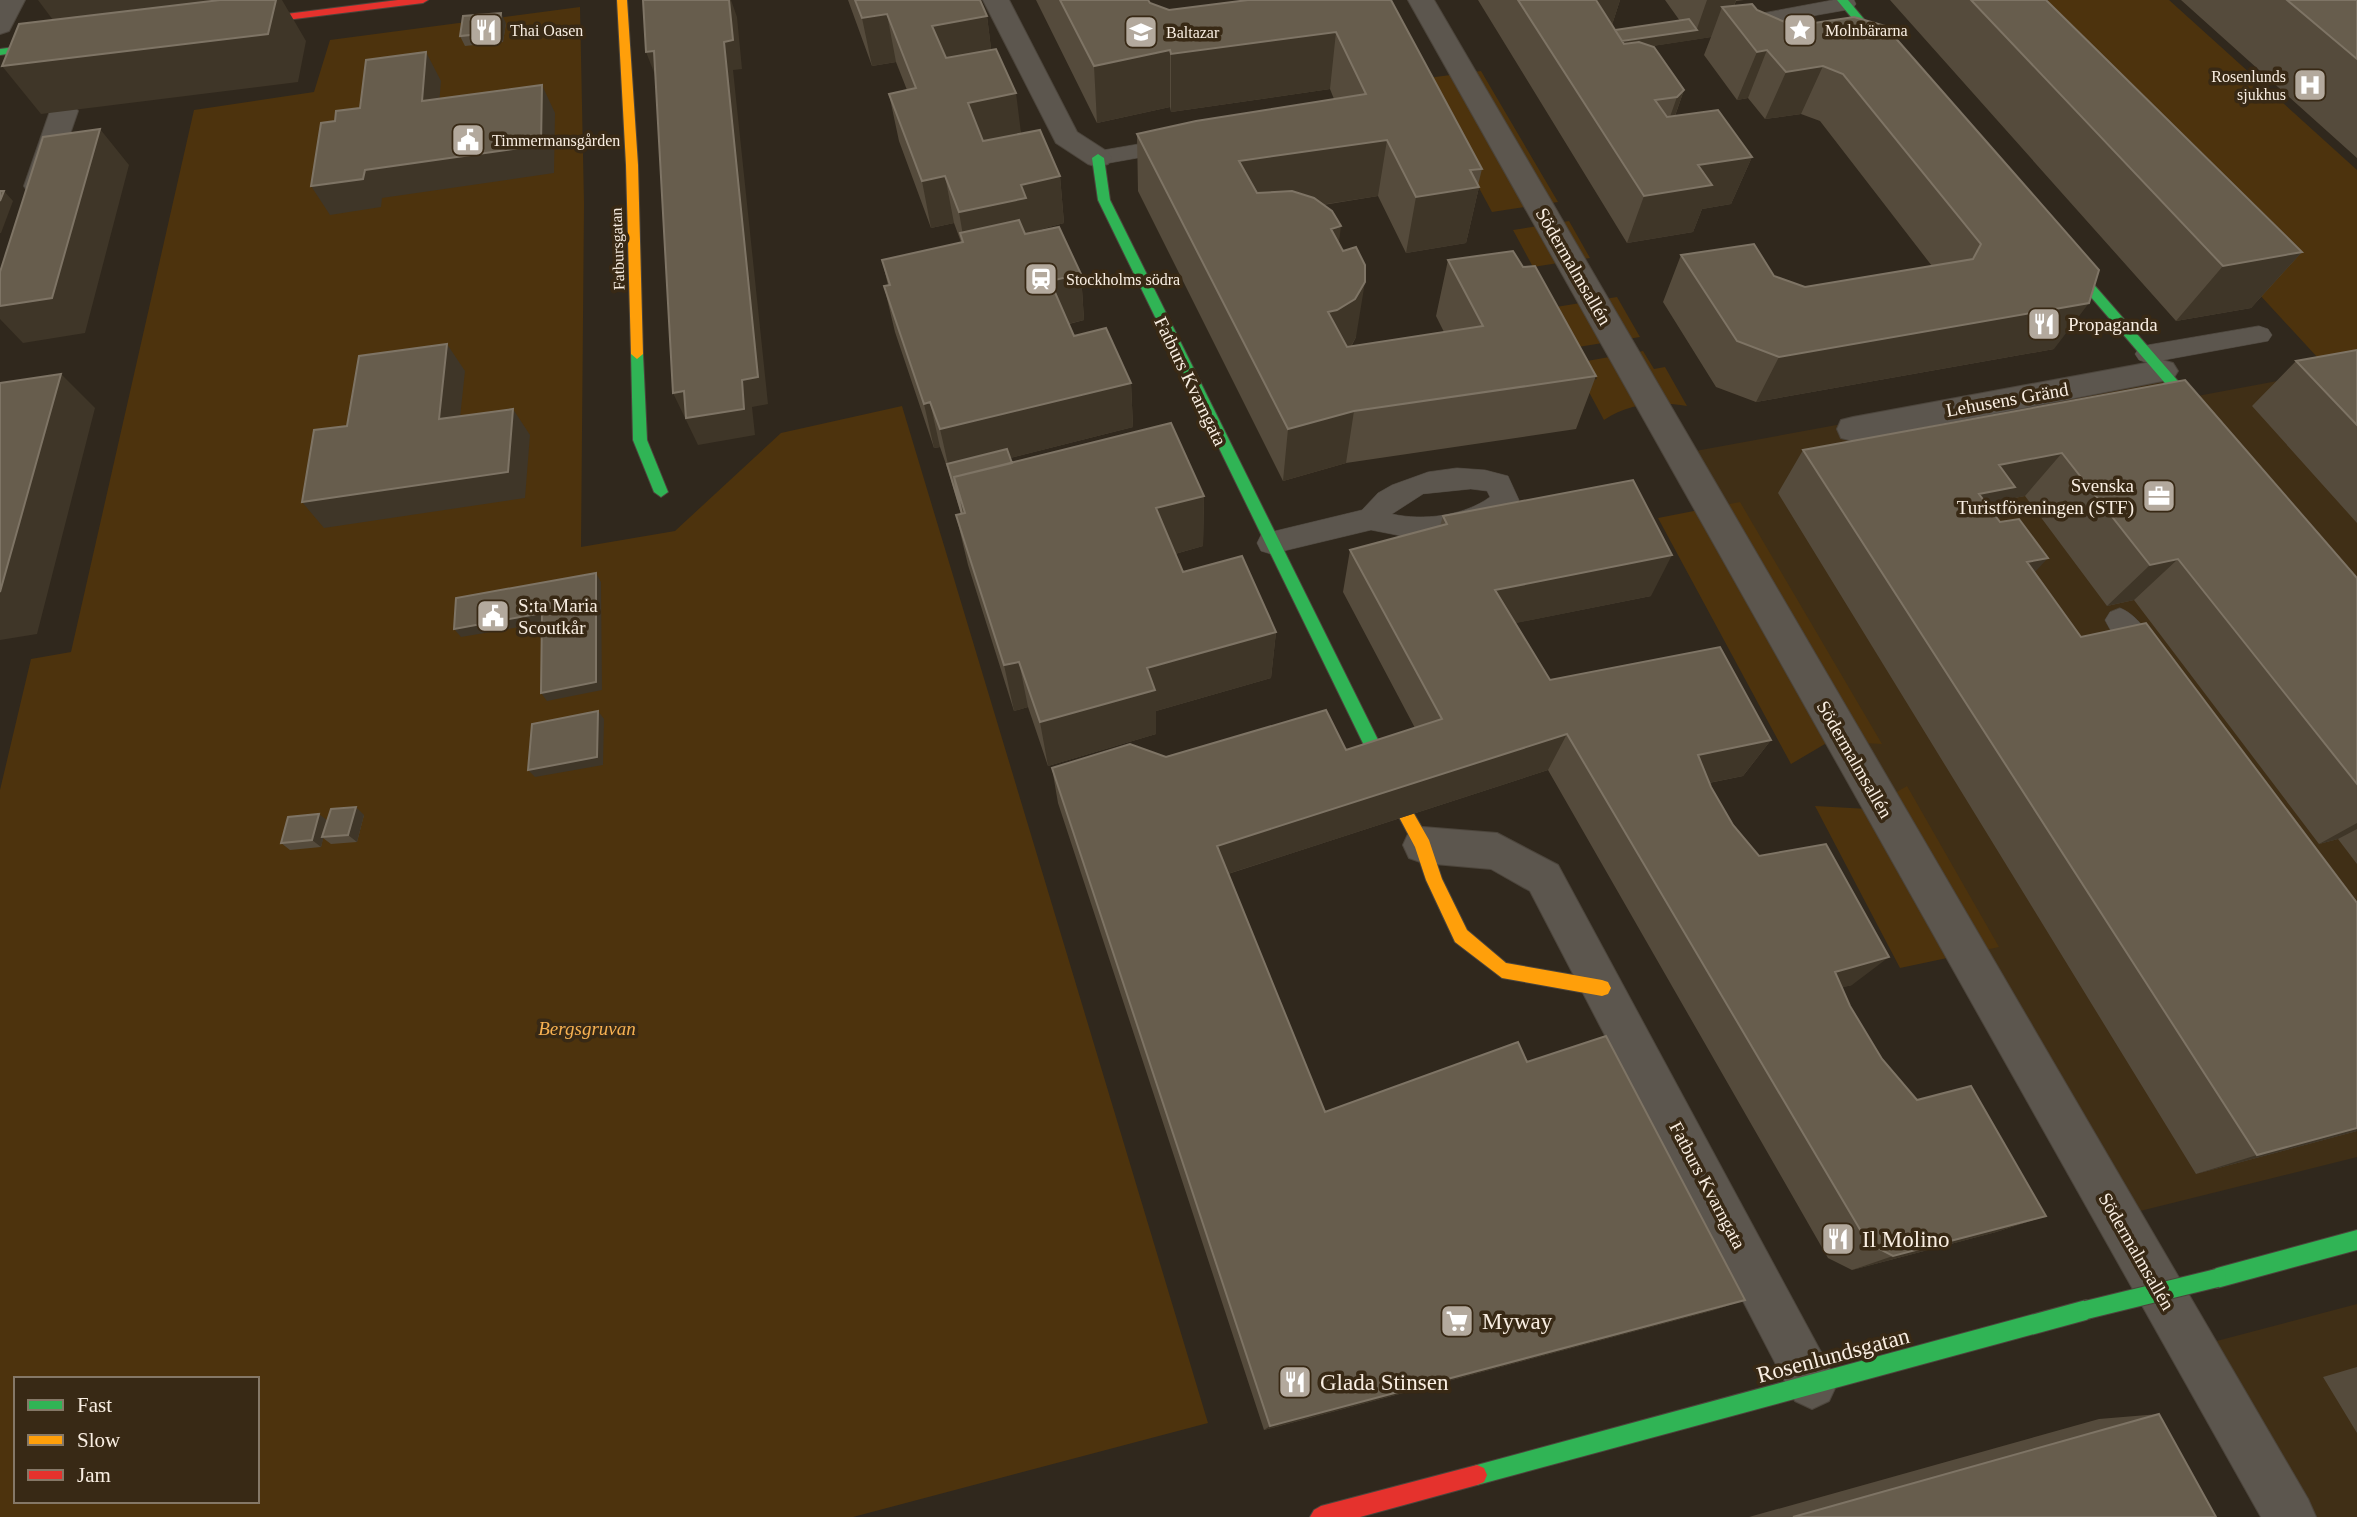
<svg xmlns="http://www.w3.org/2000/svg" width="2357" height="1517" viewBox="0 0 2357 1517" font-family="Georgia,serif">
<rect width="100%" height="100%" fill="#30281d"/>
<path fill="#402f16" d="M2163,365l29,32 165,-31v791l-233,58 -445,-761z
M2357,1304v213h-70l-97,-169z"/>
<path fill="#4d330d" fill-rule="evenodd" d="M2048,0h121l188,170v196l-27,5 -94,-102 -176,-228z
M580,7l4,197 -3,343 94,-16 106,-98 121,-27 306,1017 -355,94h-853v-727l31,-131 40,-7 123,-542 120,-18 16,-52zM16,1379h241v122h-241z
M1481,71l77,131 -66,10 -72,-133z
M1569,221l21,37 -57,9 -20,-37z
M1617,297l23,40 -62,10 -22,-40z
M1643,351l11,18 11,-2 22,39c-29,-5 -57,-3 -83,14l-21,-39 14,-2 -10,-18z
M1740,502l142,242 -52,-3 -39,23 -133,-246z
M1907,786l92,161 -99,21 -85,-162 53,3z"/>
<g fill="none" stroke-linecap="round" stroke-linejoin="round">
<defs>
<path id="lane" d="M1833,0h21l2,4 -3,4 -7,2 -79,14 -8,7 5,7 -4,4h-14l-10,-12 17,-15z
M1180,137l8,2 3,5 -3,5 -90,16 -8,-2 -3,-5 3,-5 8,-2z
M2259,326l9,3 4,6 -4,6 -120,22 -9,-3 -4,-6 4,-6 9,-3z
M1457,468l28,2 23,6 11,24 -4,8 -22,17 -10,3 -61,12 -51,-10 -100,24 -10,-3 -4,-8 4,-8 10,-3 91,-22 16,-17 14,-8 36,-13zM1471,489l16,2 3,6c-26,19 -67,24 -98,17l31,-20z
M2120,608c19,7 37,36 46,54l-4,9c-8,2 -14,5 -22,0 -10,-8 -29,-39 -35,-51l5,-8z"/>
<path id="street" d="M0,0h25l-16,31 -9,3z
M983,0h26l68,132 31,20 4,6 -4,6 -10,3 -10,-3 -32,-21z
M1408,0h26l874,1499 8,18h-55z
M64,103l10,2 4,6 -26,75 -4,6 -10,3 -10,-3 -4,-6 26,-75 4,-6z
M2162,360l11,3 5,8 -5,8 -320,62 -12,-3 -4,-9 4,-9 12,-3z
M1423,827l74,6 61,32 271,502 8,17 -8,17 -17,8 -17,-8 -265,-510 -39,-22 -68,-6 -14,-5 -6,-13 6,-13z"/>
<path id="fast" d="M1837,0h11l46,55v4h-8z
M60,41l5,3 -1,2 -64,9v-6z
M1098,154l6,4 6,42 281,566 2,5 -2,5 -6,2 -6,-2 -281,-576 -6,-42z
M2058,247l4,1 149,171v6h-10l-147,-171 -2,-3z
M637,349l6,5 4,86 21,52 -7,5 -7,-5 -21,-52 -2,-86z
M2357,1230v20l-140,38 -7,-3 -3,-7 3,-7 7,-3z
M2086,1300l7,3 3,7 -3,7 -7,3 -609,165 -7,-3 -3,-7 3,-7 7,-3z"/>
<path id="slow" d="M617,0h10l11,165 5,189 -6,5 -6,-5 -5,-189z
M1407,810l6,2 16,28 13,39 25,51 39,33 96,17 6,2 3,6 -3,6 -6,2 -100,-18 -47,-36 -29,-62 -11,-33 -16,-30 2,-5z"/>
<path id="jam" d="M398,0h30l-5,3 -185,23 -5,-3 5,-3z
M1477,1465l7,3 3,7 -3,7 -7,3 -117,32h-50l4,-7 7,-4z"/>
</defs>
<use href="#lane" stroke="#4c453c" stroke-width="1"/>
<use href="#street" stroke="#4c453c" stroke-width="2"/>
<use href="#fast" stroke="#4c453c" stroke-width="2"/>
<use href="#slow" stroke="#4c453c" stroke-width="2"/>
<use href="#jam" stroke="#4c453c" stroke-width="2"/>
<use href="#lane" fill="#5c564e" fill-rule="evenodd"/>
<use href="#street" fill="#5c564e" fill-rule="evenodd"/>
<use href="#fast" fill="#30b455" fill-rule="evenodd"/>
<use href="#slow" fill="#ff9f0a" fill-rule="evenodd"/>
<use href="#jam" fill="#e5322d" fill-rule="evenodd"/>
<defs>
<path id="fast-bridge" d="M2086,1310l131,-32"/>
</defs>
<use href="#fast-bridge" stroke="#4c453c" stroke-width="20" stroke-linecap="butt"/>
<use href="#fast-bridge" stroke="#30b455" stroke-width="18"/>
</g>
<path fill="#554b3c" d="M848,0h132l7,16 4,33 30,84 39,43 4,47 -34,9v1l51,41 3,46 -15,4 5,12 57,47 2,44 -123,31 2,5 192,33 -1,50 -28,8 8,18 93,60 -5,46 -115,33v23l-108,32 -20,-59 -14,4 -46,-146 -12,-50 5,-1 -12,-41 -9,-26 -6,1 -39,-116 -11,-46 4,-1 -6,-25 79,-18 -7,-19 -23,5 -32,-87 -10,-47 18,-4 -11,-28 -24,4z
M1036,0h112l2,3 19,7 222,-10 91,169 -4,16 1,2 -13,56 -60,10 -28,-57 -55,9 16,39 17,93 -5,10 93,-15 -8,-16 12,-56 75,7 73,109 -20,53 -230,34 -63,18 -145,-290 -1,-57 197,-35 -4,-10 -159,23 -1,-5 -73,16z
M1478,0h142l-8,25 3,5 65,-9 -15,-21h79l-8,1 -2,5 23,4 37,16 60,-9 200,332 -298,53 -40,-15 -53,-85 18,-47 93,21 31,11 127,-21 -112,-145 -19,-7 -36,5 -17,-21 -11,2 -33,-45 7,-18 -59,9 32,44 -9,26 77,41 -21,47 -29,5 -9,23 -66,11z
M1890,0h156l256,252 -51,56 -75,13z
M2181,0h176v158z
M506,23l-3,19 -38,4 -5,-10z
M2357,350v173l-105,-117 44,-45z
M2185,380l172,198v286l-19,-25 -19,5 -185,-244 -27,6 -82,-110 -21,4 -11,13 88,124 276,266v228l-161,43 -418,-681 25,-43z
M1443,516l208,80 -136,27 35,57 221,60 -28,36 -34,7 24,42 119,160 -10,2 8,19 32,53 35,41 129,116 -50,16 -144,38 -24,-12 -280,-488 -320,104 97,238 202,-50 218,238 -34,11 -447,119 -206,-627 -6,-35 114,-11 180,-7 69,-22 -72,-136 7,-42 90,-24z
M364,815l-7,27 -26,2 -8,-6 -2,9 -31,3 -9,-7 46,-22z
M2357,1367v66l-34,-56z
M2159,1414l57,103h-467l350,-98z"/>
<path fill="#3f3628" d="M38,0h181l-166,20z
M276,0h6l24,41 -8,41 -257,32 -39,-48z
M729,0h2l6,17 5,52 -9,1 35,334 -16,3 3,28 -57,10 -25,-52 69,-13 -18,-338z
M1570,0h50l-8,25z
M1707,0h29l-6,17 -8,-10 -11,30 -18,3z
M501,13l5,10 -3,19 -4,-10z
M887,14l9,48 -24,4 -10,-48z
M987,16l6,48 -53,10 -8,-48z
M1697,30l-4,10 -107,16 3,-11z
M1336,32l-6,57 -159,23v-58z
M1170,50v57l-73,16 -3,-57z
M1767,50l-19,48 -11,2 20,-48z
M654,51l3,29 -11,-28z
M426,52l15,29 -4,49 -15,-29z
M1823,66l-22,48 -36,5 21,-47z
M542,85l13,28 -1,60 -172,25 -1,9 -51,8 -19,-29 54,-16z
M1684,90l-17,48 -7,7 17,-48z
M1016,93l6,48 -47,9 -7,-47z
M100,129l29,36 -44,168 -62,10 -23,-24v-13z
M1387,140l-9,56 -142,22 3,-57z
M1752,157l-21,47 -29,5 -9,23 -66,11 17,-47 54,-31z
M945,176l9,47 -23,5 -9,-47z
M1060,176l4,47 -34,9 1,13 -64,14 -8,-47 62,-27z
M1479,187l-13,56 -60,10 10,-56z
M4,191l9,10 -12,32h-1v-32z
M1341,226l-7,56 -3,-53z
M2302,252l-51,56 -75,13 47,-55z
M1081,274l3,46 -29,7 -5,-46z
M1365,282l-9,55 -9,16 -19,-41z
M2089,303l-35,46 -298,53 23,-45z
M447,344l18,27 -8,75 -18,-27z
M61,374l34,34 -58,226 -37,6v-48z
M1131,383l2,44 -183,46 -10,-44z
M930,402l10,45 -6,1 -10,-44z
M513,409l17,26 -5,63 -201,30 -22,-26z
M1354,411l-8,52 -63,18 5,-52z
M2062,453l-37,43 -21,4 -24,29 -35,7 54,-71z
M1204,496l-1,50 -46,13 -1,-51z
M1672,555l-21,41 -170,34 14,-40z
M2048,558l-38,41 17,-37z
M2178,559l-44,41 -27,6 43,-41z
M596,573l5,9 1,108 -55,11 -6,-8z
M542,613l7,9 -88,15 -7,-8z
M1276,632l-5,46 -115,33v23l-108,32 -8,-44 107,-54z
M1019,662l9,45 -14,4 -10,-46z
M598,711l6,8 -1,46 -68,12 -7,-7z
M1567,734l-19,36 -333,108 2,-32z
M1771,740l-28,36 -70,14 25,-35z
M356,807l8,8 -7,27 -9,-7z
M319,814l9,7 -7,26 -9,-7z
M2357,823v6l-19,10 -19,5z
M1889,957l-37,28 -51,14 34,-27z
M2357,1128v3l-161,43 61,-19z
M2046,1216l-50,16 -144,38 41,-14z
M1745,1300l-34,11 -447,119 6,-4z"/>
<path fill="#675d4d" stroke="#7e7465" stroke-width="2" d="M220,0h56l-8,34 -266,32 17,-42z
M643,0h86l4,40 -9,2 34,335 -16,3 2,29 -58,9 -2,-27 -11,2 -19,-342 -8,1z
M855,0h125l7,16 -55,10 14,32 50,-9 20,44 -48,10 15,38 57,-11 20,46 -39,9 5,13 -67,14 -14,-36 -23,5 -33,-87 27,-6 -29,-74 -25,4z
M1060,0h88l2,3 19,7 79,-10h143l91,169 -12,1 9,17 -63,10 -29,-57 -148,21 18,32 35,-2 22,7 18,13 9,15 -10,3 12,22 13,-4 9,18v17l-10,17 -18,11 -9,2 19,35 136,-21 -35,-66 65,-9 10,16 12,-1 61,110 -242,35 -66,18 -151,-295 59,-13 170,-27 -30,-62 -165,22 -1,-4 -76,16z
M1518,0h78l28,44 15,-2 15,5 30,43 -7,7 -22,3 12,17 51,-7 34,47 -54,8 14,20 -68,11z
M1971,0h75l256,252 -79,14z
M2287,0h70v59z
M1752,4l5,6 37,16 60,-9 31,9 214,244 -10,33 -310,54 -42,-16 -56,-86 73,-11 20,32 31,11 168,-28 8,-15 -138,-170 -20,-8 -37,6 -19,-22 -10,2 -35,-45z
M501,13l-2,19 -39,4 3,-20z
M1689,19l8,11 -75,11 -7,-11z
M426,52l-4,49 120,-16 -1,60 -176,25 -2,9 -52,7 10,-63 14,-2 1,-10 24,-3 6,-48z
M100,129l-48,169 -52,8v-34l43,-135z
M0,191h4l-4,10z
M1019,220l6,14 34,-7 22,47 -31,7 24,55 32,-8 25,55 -191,46 -10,-27 -6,2 -40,-118 6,-1 -8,-25 81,-18 -3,-9z
M447,344l-8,75 74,-10 -5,63 -206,30 12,-72 33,-4 12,-70z
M2357,350v75l-61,-64z
M61,374l-61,218v-209z
M2185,380l172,198v206l-179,-225 -28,6 -88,-112 -63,12 16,22 -36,7 21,28 19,-3 29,39 -21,4 54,75 65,-14 211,280v225l-100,27 -454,-705z
M1171,423l33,73 -48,12 27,64 59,-16 34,76 -129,36 8,22 -115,32 -21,-60 -15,3 -48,-150 9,-2 -11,-36z
M1007,449l5,14 -58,14 8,37 -15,-50z
M1633,480l39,75 -177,35 55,90 170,-33 51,93 -73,15 13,32 22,38 26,31 67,-12 63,113 -54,15 15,34 32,53 35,41 54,-14 75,130 -153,40 -25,-13 -301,-509 -350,112 108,266 193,-70 9,20 79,-26 139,264 -475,126 -218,-658 78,-24 36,13 160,-47 20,40 96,-31 -92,-169 97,-26 -4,-8z
M596,573v109l-55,11 1,-80 -88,16 2,-31z
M598,711l-1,46 -69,13 4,-46z
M356,807l-8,28 -26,2 9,-28z
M319,814l-7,26 -31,3 7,-26z
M2159,1414l57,103h-423z"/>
<defs>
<symbol id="restaurant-square" viewBox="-11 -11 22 22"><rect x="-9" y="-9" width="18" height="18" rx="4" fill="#b3a99d" stroke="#382915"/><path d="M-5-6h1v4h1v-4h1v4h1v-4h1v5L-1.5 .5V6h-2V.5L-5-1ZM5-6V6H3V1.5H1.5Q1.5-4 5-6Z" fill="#fff"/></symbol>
<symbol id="sight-square" viewBox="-11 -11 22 22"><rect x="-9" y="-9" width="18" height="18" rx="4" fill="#b3a99d" stroke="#382915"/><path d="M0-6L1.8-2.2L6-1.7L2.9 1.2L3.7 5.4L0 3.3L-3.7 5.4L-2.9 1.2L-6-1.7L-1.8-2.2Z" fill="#fff"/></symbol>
<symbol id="school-square" viewBox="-11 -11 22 22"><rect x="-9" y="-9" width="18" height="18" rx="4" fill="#b3a99d" stroke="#382915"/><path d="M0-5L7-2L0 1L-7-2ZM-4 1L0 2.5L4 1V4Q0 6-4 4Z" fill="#fff"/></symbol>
<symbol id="hospital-square" viewBox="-11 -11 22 22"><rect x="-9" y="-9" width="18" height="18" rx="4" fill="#b3a99d" stroke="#382915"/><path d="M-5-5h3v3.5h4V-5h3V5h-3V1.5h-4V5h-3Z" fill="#fff"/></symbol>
<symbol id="civic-square" viewBox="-11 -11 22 22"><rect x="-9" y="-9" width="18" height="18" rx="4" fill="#b3a99d" stroke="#382915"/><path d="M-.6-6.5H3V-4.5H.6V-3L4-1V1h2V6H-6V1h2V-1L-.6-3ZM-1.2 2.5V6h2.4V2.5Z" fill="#fff"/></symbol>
<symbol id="station-square" viewBox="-11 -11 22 22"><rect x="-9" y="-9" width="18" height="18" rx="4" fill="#b3a99d" stroke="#382915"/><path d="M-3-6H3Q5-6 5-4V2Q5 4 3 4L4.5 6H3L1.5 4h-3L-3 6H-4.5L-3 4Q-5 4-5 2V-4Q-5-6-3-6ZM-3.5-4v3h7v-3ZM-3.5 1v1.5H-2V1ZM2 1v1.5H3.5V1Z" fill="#fff"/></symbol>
<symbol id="office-square" viewBox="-11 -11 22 22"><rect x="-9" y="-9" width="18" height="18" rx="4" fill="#b3a99d" stroke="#382915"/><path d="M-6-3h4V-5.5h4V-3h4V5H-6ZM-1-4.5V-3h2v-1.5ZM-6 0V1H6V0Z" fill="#fff"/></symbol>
<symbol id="supermarket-square" viewBox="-11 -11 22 22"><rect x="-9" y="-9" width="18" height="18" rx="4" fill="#b3a99d" stroke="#382915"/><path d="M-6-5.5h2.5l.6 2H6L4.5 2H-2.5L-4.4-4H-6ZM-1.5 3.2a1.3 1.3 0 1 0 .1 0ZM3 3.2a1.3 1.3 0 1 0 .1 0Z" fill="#fff"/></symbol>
</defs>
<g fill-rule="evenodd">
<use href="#restaurant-square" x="467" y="11" width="38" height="38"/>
<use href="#sight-square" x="1781" y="11" width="38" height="38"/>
<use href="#school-square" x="1122" y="13" width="38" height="38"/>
<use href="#hospital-square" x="2291" y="66" width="38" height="38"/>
<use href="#civic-square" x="449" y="121" width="38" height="38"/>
<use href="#station-square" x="1022" y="260" width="38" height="38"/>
<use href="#restaurant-square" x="2025" y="305" width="38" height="38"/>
<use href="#office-square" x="2140" y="477" width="38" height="38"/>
<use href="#civic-square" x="474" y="597" width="38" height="38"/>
<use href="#restaurant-square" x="1819" y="1220" width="38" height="38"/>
<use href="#supermarket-square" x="1438" y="1302" width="38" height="38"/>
<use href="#restaurant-square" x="1276" y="1363" width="38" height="38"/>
</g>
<g text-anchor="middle" stroke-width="7" stroke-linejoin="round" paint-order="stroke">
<g font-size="16" fill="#f9eee2" stroke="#382915" text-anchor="start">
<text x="510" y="36">Thai Oasen</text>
<text x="1825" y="36">Molnbärarna</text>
<text x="1166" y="38">Baltazar</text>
<text x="2286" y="82" text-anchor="end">Rosenlunds<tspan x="2286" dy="18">sjukhus</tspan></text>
<text x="492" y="146">Timmermansgården</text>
<text x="1066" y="285">Stockholms södra</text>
</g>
<g font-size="16" fill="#f9eee2" stroke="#382915">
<text transform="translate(617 249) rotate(-92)" y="6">Fatbursgatan</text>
</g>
<g font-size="19" fill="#f9eee2" stroke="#382915">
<text transform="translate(1574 266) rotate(60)" y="7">Södermalmsallén</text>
<text transform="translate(1191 381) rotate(64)" y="7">Fatburs Kvarngata</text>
<text transform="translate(2007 399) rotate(-10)" y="7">Lehusens Gränd</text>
<text transform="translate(1855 759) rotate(60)" y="7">Södermalmsallén</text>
<text transform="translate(1708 1185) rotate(62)" y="7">Fatburs Kvarngata</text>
<text transform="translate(2137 1251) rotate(60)" y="7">Södermalmsallén</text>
</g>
<g font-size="19" fill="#f9eee2" stroke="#382915" text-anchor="start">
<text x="2068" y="331">Propaganda</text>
<text x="2134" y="492" text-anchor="end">Svenska<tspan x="2134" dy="22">Turistföreningen (STF)</tspan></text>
<text x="518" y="612">S:ta Maria<tspan x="518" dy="22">Scoutkår</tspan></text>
</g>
<g font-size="19" font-style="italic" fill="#f7b152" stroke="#382915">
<text x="587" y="1035">Bergsgruvan</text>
</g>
<g font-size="23" fill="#f9eee2" stroke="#382915" text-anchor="start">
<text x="1862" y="1247">Il Molino</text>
<text x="1482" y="1329">Myway</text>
<text x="1320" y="1390">Glada Stinsen</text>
</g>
<g font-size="23" fill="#f9eee2" stroke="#382915">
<text transform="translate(1833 1355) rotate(-15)" y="8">Rosenlundsgatan</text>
</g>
</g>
<rect x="14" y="1377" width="245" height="126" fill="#382915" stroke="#857867" stroke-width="2"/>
<rect x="28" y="1400" width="35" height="10" fill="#30b455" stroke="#857867" stroke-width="2"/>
<text x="77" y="1412" font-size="21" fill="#f9eee2">Fast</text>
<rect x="28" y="1435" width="35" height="10" fill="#ff9f0a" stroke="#857867" stroke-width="2"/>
<text x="77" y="1447" font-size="21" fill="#f9eee2">Slow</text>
<rect x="28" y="1470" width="35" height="10" fill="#e5322d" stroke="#857867" stroke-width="2"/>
<text x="77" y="1482" font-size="21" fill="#f9eee2">Jam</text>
</svg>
